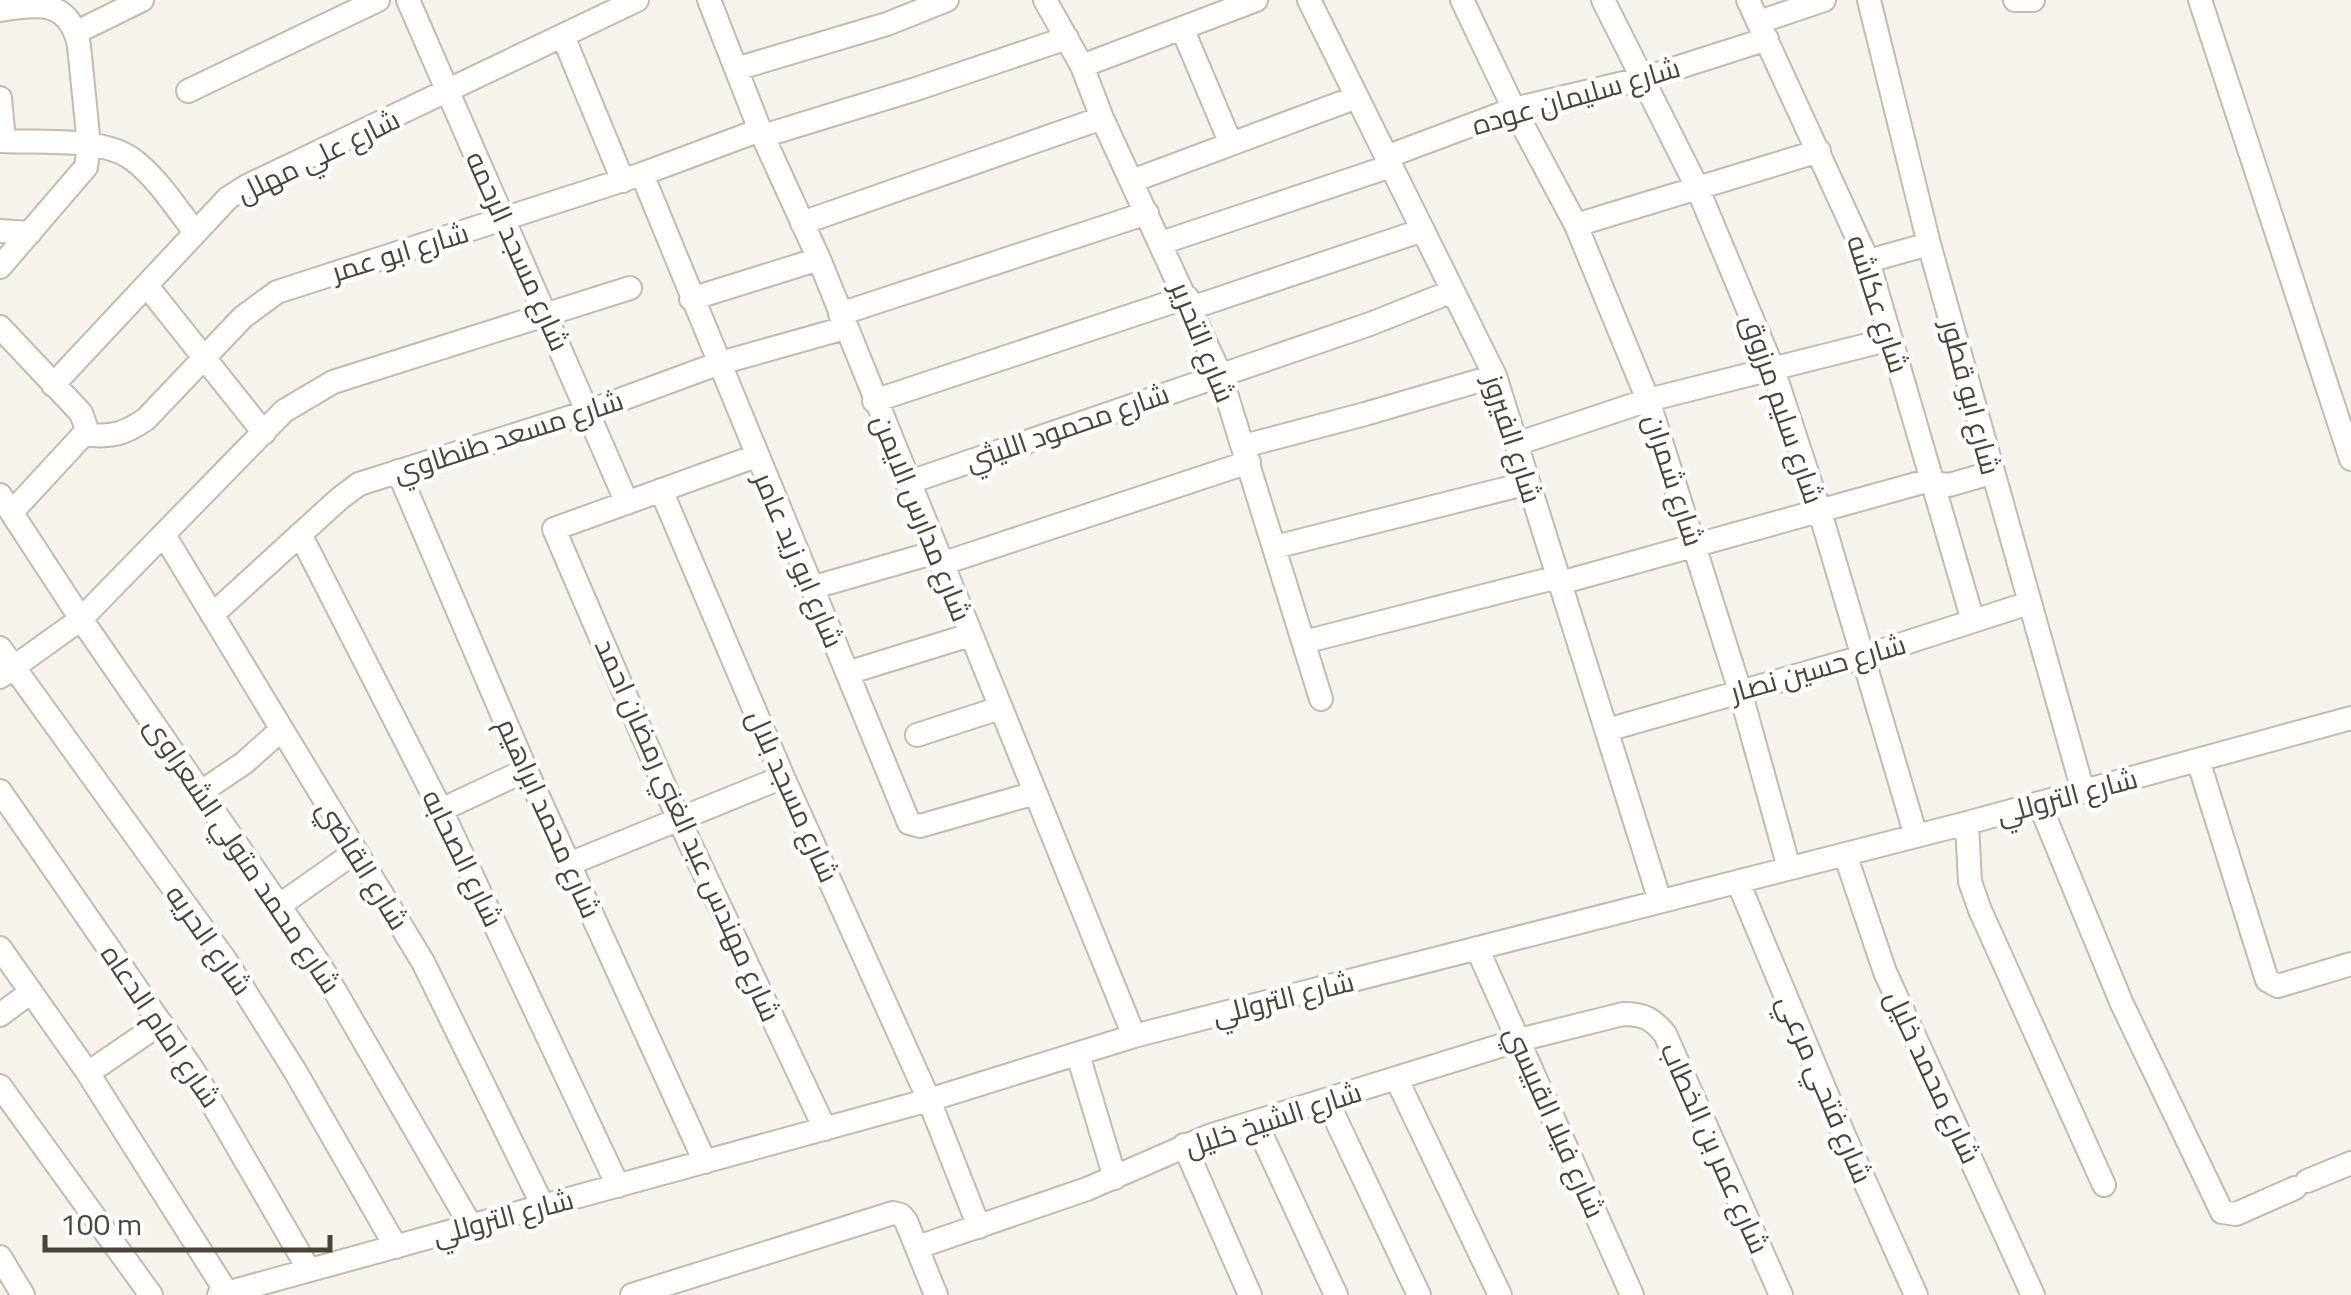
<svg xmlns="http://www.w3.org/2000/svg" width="2351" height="1295" viewBox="0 0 2351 1295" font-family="'Titillium Web',Cairo,sans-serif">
<rect width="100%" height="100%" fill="#f6f3ec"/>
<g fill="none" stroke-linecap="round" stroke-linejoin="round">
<defs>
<path id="minor" d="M408,0l219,503
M709,0l51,130 59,129 315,777
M1045,0l37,66 20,52 118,256 101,325
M1309,0l186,376 165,525
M1462,0l52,109 62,116 72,175 92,291 49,177
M1603,0l94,187 76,182 47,143 96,324
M1748,0l120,261 105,360
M1869,0l60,244 154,547
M2015,0h18
M2200,0l151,459
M0,10c39,-7 70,-10 79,36l10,99 -3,22 -86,100
M1759,22l65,-22
M1182,28l49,116
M77,32l65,-32
M563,36l60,145
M1082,66l174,-66
M736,69l151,-45 60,-24
M188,91l190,-91
M0,98l4,43
M763,136l153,-47 151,-51
M0,141c37,2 102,-4 132,18 25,18 44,49 63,73
M1386,157l128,-48 131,-31 122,-39
M642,174l267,649 11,3 115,-33
M1132,181l225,-84
M802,223l300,-105
M1576,225l243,-74
M0,231l30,2
M1161,243l230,-77
M1868,261l61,-17
M147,286l117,147
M691,299l128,-40
M1191,308l232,-78
M840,314l307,-101
M0,327l81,86 5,14 -2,7 -72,78
M53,385l175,-187 19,-12 390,-186
M874,401l313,-104
M84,434c26,4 41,0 62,-15l97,-102 34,-25 365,-118 118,-44
M1516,444l132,-44 243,-61
M1244,446l121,-32 130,-38
M756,456l-202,73 125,291 146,309
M398,471l128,299 179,392
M907,483l463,-159 83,-33
M661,490l122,287 146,323 50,127
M0,495l81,124 239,346 151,261
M300,534l141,276 177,376
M164,535l259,427 120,244
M1275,547l253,-64
M941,564l308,-102
M1560,583l363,-101 26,3 42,-12
M811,588l125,-36
M212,615l127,-116 20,-15 228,-72 130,-48 128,-36
M1304,642l254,-65
M0,648l226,313 69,110 101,176
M847,673l123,-38
M0,677l81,-58 203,-208 49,-29 297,-94
M1607,730l255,-73 167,-54
M917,735l83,-27
M2198,760l69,220 11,6 73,-22
M0,791l193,279 116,200
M201,792l43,-29 37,-33
M2039,803l83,201 100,208 14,2 59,-26
M441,810l85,-40
M1967,823l3,59 10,28 124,275
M1845,854l40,118 148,323
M569,864l214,-87
M1738,882l105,251 73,162
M280,905l75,-53
M0,948l88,125 139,220
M1477,948l155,347
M0,1015l31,-23
M1078,1055l37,123
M88,1073l73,-50
M1397,1080l103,215
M0,1086l151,209
M1327,1101l92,194
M1256,1123l80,172
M1184,1145l66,150
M2307,1181l44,-18
M918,1247l169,-58 122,-53 310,-96 104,-26c20,0 29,4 42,20l116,261
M0,1257l23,38
M219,1295l710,-195 205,-64 833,-213 384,-105
M632,1295l261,-82 8,2 5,6 30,74"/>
</defs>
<use href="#minor" stroke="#c2bbae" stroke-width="26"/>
<use href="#minor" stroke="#fff" stroke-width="22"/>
</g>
<g text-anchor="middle" stroke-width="9" stroke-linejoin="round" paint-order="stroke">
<g font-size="28" fill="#4b4439" stroke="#fff">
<text transform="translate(1576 96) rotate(-16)" y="10">شارع سليمان عوده</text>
<text transform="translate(318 156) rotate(-26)" y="10">شارع علي مهلل</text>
<text transform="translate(518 251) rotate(66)" y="10">شارع مسجد الرحمه</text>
<text transform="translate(400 252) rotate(-17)" y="10">شارع ابو عمر</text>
<text transform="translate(1878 304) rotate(72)" y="10">شارع عكاشه</text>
<text transform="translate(1203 342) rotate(68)" y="10">شارع التحرير</text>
<text transform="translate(1971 397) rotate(75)" y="10">شارع ابو قطور</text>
<text transform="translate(1783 409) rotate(71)" y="10">شارع سليم مرزوق</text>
<text transform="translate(1067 427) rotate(-19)" y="10">شارع محمود الليثي</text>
<text transform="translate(508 436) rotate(-18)" y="10">شارع مسعد طنطاوي</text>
<text transform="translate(1513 439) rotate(72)" y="10">شارع الفيروز</text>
<text transform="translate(1674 480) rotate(72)" y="10">شارع شمران</text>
<text transform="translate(922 518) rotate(68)" y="10">شارع مدارس الايمن</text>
<text transform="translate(799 560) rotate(67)" y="10">شارع ابو زيد عامر</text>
<text transform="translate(1818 668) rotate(-16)" y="10">شارع حسين نصار</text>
<text transform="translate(793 796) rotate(66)" y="10">شارع مسجد بلال</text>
<text transform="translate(2067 796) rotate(-15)" y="10">شارع التروللي</text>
<text transform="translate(549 818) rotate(66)" y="10">شارع محمد ابراهيم</text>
<text transform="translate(688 830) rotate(66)" y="10">شارع مهندس عبد الغني رمضان احمد</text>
<text transform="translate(243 855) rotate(56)" y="10">شارع محمد متولي الشعراوى</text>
<text transform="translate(463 858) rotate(64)" y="10">شارع الصحابه</text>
<text transform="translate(363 865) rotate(58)" y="10">شارع القاضي</text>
<text transform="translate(209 940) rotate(55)" y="10">شارع الحريه</text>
<text transform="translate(1283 998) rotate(-14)" y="10">شارع التروللي</text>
<text transform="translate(161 1026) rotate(56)" y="10">شارع امام الدعاه</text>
<text transform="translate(1933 1077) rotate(65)" y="10">شارع محمد خليل</text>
<text transform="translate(1825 1089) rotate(67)" y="10">شارع فتحي مرعي</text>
<text transform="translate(1273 1119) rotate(-18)" y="10">شارع الشيخ خليل</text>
<text transform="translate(1555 1122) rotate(66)" y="10">شارع فيلا القبيسي</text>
<text transform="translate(1715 1148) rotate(66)" y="10">شارع عمر بن الخطاب</text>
<text transform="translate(503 1217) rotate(-15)" y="10">شارع التروللي</text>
</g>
</g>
<path d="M45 1235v15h285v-15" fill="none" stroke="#4b4439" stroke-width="5"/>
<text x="60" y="1235" font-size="30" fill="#4b4439" stroke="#ffffff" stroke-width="8" paint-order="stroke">100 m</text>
</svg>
